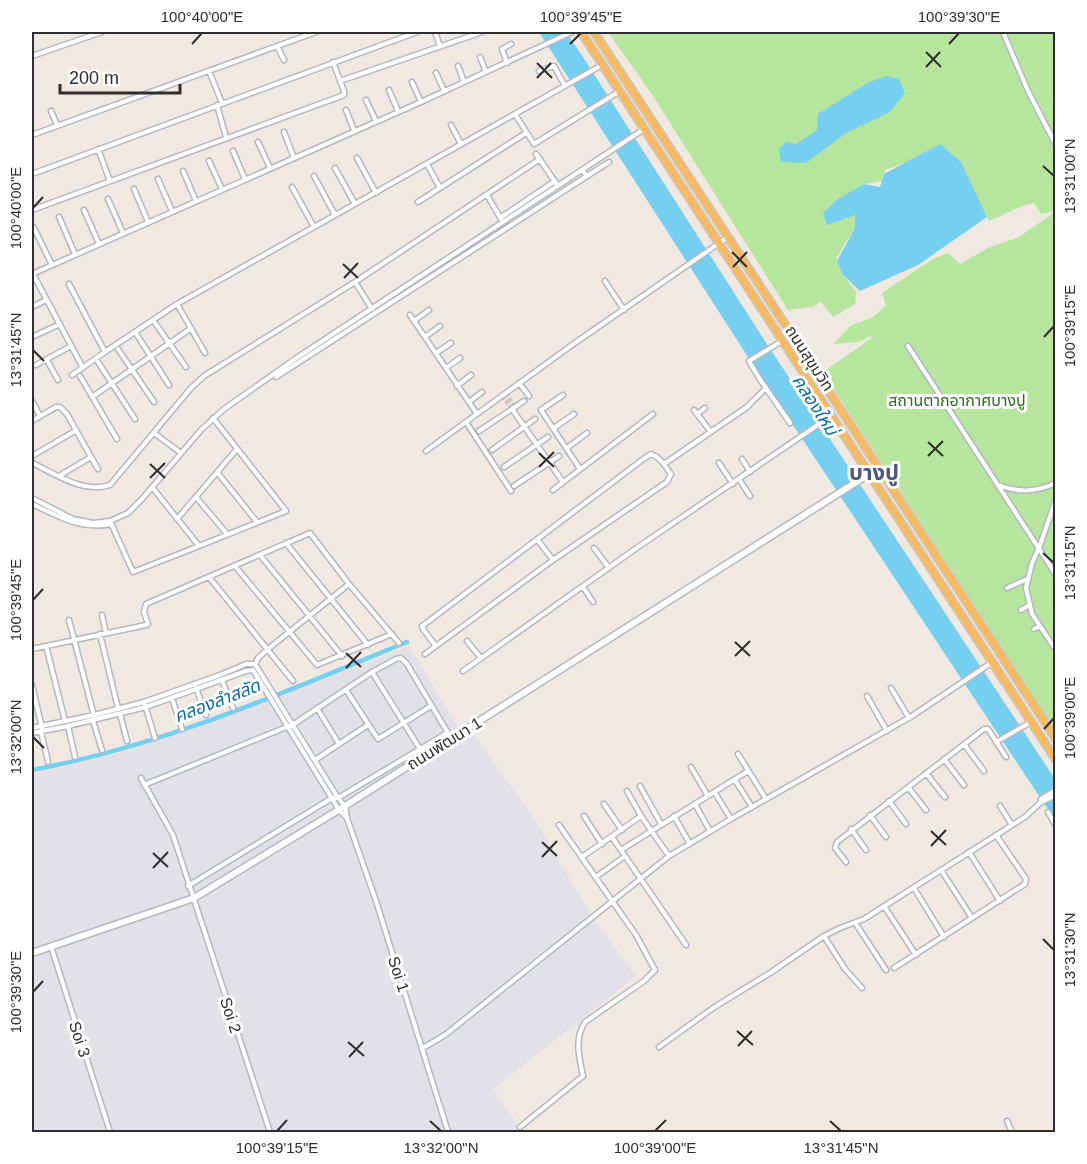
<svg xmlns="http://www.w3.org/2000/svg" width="1087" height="1164" viewBox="0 0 1087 1164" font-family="Arial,'Noto Sans Thai',sans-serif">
<rect width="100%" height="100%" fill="#efe9e1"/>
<path fill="#e3e1e8" d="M409,646l51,84 7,-5 56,78 14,20 56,95 43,58 -143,113 29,43h-490v-357l95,-24 140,-50z"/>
<path fill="#b6e59e" d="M608,32h415l2,2 11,-2h19v179l-14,3 -7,-11c-17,3 -29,12 -45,18 -13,-29 -29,-52 -49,-77l-33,18 -22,8 -3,11 -18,3 -9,31v13l-19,30 7,17 13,17 -1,12 -22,13 -13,-16 -7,6 -25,3 -135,-214z
M1055,212v518l-232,-358 49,-34 -2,-2 -12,6 -24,2 16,-18 23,-9 13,-11 -4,-13 51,-34 15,-6 12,11 28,-16 31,-11z"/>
<path fill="#75cff0" d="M539,32h27l17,25 182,284 290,438v41l-309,-466z
M887,76l12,3 6,14 -15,19 -44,21 -40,30 -25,-1 -2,-13 7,-7 10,2 21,-14 1,-16 51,-32z
M940,144l21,18 26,55 -69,48 -58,26 -17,-16 -6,-14 18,-33v-13l-28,10 -4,-12 15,-14 26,-15 16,3 4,-13z"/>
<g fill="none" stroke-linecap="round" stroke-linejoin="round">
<path stroke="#75cff0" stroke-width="4.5" d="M32,770c130,-24 253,-78 375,-128"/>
<path stroke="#c8c4bd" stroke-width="4" stroke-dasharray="4 2" stroke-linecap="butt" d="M506,393l9,14
M502,396l10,13"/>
<defs>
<path id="minor" d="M435,32l5,14
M1003,32l25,59 28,54
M277,46l7,14
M32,56l70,-24
M480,57l6,15
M507,63l-5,-14 9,-5
M458,66l6,16
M209,71l13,32
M539,71l15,-5 11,20
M436,73l8,17
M340,81l142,-49
M412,82l9,20
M389,90l9,21
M366,100l10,21
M217,105l9,32
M346,110l8,20
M51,111l6,14
M515,114l19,30 86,-53
M451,125l10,19
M284,132l10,26
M32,135l284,-103
M258,142l12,26
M98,149l12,32
M233,151l12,28
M536,154l22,32
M357,158l19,35
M209,161l13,28
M427,164l13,24
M335,168l20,36
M183,171l13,30
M32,174l385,-142
M314,176l21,39
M587,176l22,-14
M158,179l14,32
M292,187l22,40
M134,189l14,33
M487,195l14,24
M108,199l15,34
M418,202l108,-69
M32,210l312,-115v-4l-11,-29
M84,210l15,34
M59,217l16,37
M500,218l55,-37
M34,228l18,37
M32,274l389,-172 151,-70
M33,274l50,94
M605,281l19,29
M355,282l17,27
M69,284l36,68 72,-48 425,-239
M177,304l28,49
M32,307l14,-7
M410,315l67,99
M414,321l15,-11
M155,323l31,44
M137,335l32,50
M32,337l26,-12
M425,337l15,-11
M782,341l-33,20 10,17 31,45
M908,346l148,229
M118,349l36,53
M436,353l15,-10
M47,360l11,20
M98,362l37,57
M36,365l35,-19
M446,368l14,-10
M72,375l33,-23
M80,376l37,63
M276,377l311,-201 -5,-6
M519,383l10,13
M457,386l14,-11
M563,395l-22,15 39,59
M92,397l98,-68
M32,401l8,15
M469,402l13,-10
M512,409l51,73
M694,410l17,22
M697,414l8,-6
M32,421l24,-14h4l7,7 24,43 -32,19
M466,422l45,69
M554,428l20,-14
M479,431l45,-30
M154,433l27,20
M567,448l20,-15
M492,450l43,-31
M426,451l146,-106 156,-108
M32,456l43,-25
M91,457l7,12
M742,459l8,13
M32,463c24,11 51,31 78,22l81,-97 13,-12 151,-94 185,-123
M719,463l14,21
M664,464l83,-57 19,-19
M504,467l44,-30
M217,472l40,50
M739,479l11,17
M998,485c21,8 38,7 58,-2
M514,486l45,-30
M152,487l47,59 87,-35 -73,-93
M553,490l100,-76
M196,497l31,37
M32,498l41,21 20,4 17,-2 18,-8 14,-14 59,-69 23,-21 71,-50 349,-230
M1056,499l-17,49 -7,15 -6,25 6,26 24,36
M32,504c28,13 48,26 80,20
M177,519l60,-70
M110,521l23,51 66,-26
M537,539l16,21
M286,543l82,102
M594,548l15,20
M260,555l82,101
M235,566l82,99 75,-31
M209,577l84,104
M583,587l10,15
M1007,588l20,-9
M1021,610l9,-5
M102,615l4,18
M69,620l25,96
M1034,629l6,-3
M100,634l18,74
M467,641l14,17
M46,646l19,75
M32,649l114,-24 2,-1 -4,-12 2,-8 164,-71 39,51 50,59
M425,654l128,-94 114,-78 4,-8c-6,-8 -11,-17 -20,-20l-5,3 -221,167 -3,2 1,3 12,16
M255,665l3,-7 10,-9 81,-65
M253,670l86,140 7,7
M463,671l175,-124 193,-131
M372,672l48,77
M222,680l11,28
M32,685l10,43
M196,688l10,27
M891,688l18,30
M346,690l32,49 53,-33
M229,695l15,-5
M867,696l20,35
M172,698l10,31
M145,705l10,33
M317,708l22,36 29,-19
M120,714l7,27
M93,721l9,29
M68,726l7,31
M32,728l62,-13 50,-13 76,-27 26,-11h9l83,134 7,8 2,12 30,86 71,228
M41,732l7,30
M32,733l36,-7 78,-19 100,-36 7,-1
M996,742l35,-20
M964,744l20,27
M738,754l28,45
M944,759l20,26
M315,760l24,-16
M691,767l17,29
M926,773l19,24
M141,778l32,57 97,297
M735,780l17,27
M144,785l150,-61 78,-52 24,-13 5,-1 6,6 44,74
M640,786l21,38
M908,787l18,23
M627,791l14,25 28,40
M715,793l16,26
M889,801l17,23
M1041,802v-3l15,-9
M604,804l18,26
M695,804l15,27
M1000,806l12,19
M1048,812l8,14
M870,815l16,22
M584,816l18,28
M674,816l16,28
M851,829l15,21
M612,837l74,108
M621,850l127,-79
M969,852l31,49
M582,857l59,-41
M846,862l-11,-14 2,-6 147,-113h4l18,28
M941,870l31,48
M596,877l29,-21
M188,886l144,-88h6l109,-65
M914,888l30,49
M884,906l32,49
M856,924l30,46
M824,936l21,33 17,19
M51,946l59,186
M894,968l131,-84 1,-5 -30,-44
M659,1047l54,-39 57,-35 54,-37 16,-8 24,-9 161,-102 15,-14 16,-8
M423,1048l22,-13 224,-179 62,-37 181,-103 79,-53
M1007,1121l5,11
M520,1127l63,-51c-4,-19 -9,-37 2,-54l59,-41 11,-11 -19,-35 -77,-110"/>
<path id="secondary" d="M32,953l162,-55 151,-92 524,-332"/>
<path id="trunk" d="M581,32l475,728
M594,32l462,707"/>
</defs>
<use href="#minor" stroke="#b4b7c1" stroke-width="7"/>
<use href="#secondary" stroke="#b4b7c1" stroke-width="9"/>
<use href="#trunk" stroke="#c9c9c9" stroke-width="10"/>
<use href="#minor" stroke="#fff" stroke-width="4"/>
<use href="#secondary" stroke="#fff" stroke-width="6"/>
<use href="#trunk" stroke="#f8ba60" stroke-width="7"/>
</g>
<path fill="none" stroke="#2e2e2e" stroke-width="2" d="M192,44l10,-11M570,44l11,-11M949,44l10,-11M926,52l15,15M537,63l15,15M926,67l14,-15M537,78l14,-15M1043,166l11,10M33,208l10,-11M732,252l15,15M343,264l15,14M733,267l14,-15M344,278l14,-15M1044,337l10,-11M33,350l11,11M928,442l15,14M539,453l15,14M928,456l15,-15M150,464l15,14M539,467l15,-15M150,478l15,-15M1043,553l11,10M33,600l10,-11M735,642l15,14M346,653l15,14M735,656l15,-15M346,668l15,-16M1044,729l10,-11M33,737l11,11M931,831l15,14M542,842l15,14M931,846l15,-16M153,853l15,14M542,857l15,-16M153,868l15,-16M1043,939l11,11M33,992l10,-11M737,1031l16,14M348,1042l16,14M738,1046l14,-15M349,1057l14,-15M430,1121l11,10M830,1121l11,10M277,1131l10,-11M655,1131l11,-11"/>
<g text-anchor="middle" stroke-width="6" stroke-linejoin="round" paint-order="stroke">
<g font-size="16" fill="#2e2e2e" stroke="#fff">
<text transform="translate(810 358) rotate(57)" y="6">ถนนสุขุมวิท</text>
<text transform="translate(444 743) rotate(-32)" y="6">ถนนพัฒนา 1</text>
<text transform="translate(399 974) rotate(72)" y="6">Soi 1</text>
<text transform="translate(231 1015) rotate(72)" y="6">Soi 2</text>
<text transform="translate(80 1039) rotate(72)" y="6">Soi 3</text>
</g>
<g font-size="16" fill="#2c6e1b" stroke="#fff">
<text x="957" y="406">สถานตากอากาศบางปู</text>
</g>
<g font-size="18" font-style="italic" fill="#0d6fa3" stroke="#fff">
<text transform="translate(815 405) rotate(57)" y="6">คลองใหม่</text>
<text transform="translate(217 701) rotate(-21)" y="6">คลองลำสลัด</text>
</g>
<g font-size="22" font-weight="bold" fill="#4d5680" stroke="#fff">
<text x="874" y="480">บางปู</text>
</g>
</g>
<rect width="1087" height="1164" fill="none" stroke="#ffffff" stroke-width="66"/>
<path d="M60 84v9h120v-9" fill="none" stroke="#2e2e2e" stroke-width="3"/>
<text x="69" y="84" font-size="18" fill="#2e2e2e" stroke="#ffffff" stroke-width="4.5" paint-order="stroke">200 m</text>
<rect x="33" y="33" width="1021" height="1098" fill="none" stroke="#2e2e2e" stroke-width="2"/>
<g font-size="15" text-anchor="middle" fill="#2e2e2e">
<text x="202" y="22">100°40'00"E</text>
<text x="581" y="22">100°39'45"E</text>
<text x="959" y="22">100°39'30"E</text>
<text transform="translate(1070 176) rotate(-90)" y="5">13°31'00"N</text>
<text transform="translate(16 208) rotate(-90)" y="5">100°40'00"E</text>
<text transform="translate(1070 326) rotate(-90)" y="5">100°39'15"E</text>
<text transform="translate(16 350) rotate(-90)" y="5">13°31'45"N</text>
<text transform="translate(1070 563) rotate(-90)" y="5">13°31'15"N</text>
<text transform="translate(16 600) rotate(-90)" y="5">100°39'45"E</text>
<text transform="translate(1070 718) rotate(-90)" y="5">100°39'00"E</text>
<text transform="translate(16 737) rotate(-90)" y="5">13°32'00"N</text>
<text transform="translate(1070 950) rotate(-90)" y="5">13°31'30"N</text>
<text transform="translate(16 992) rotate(-90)" y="5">100°39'30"E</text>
<text x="277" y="1153">100°39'15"E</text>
<text x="441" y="1153">13°32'00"N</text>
<text x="655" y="1153">100°39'00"E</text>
<text x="841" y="1153">13°31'45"N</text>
</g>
</svg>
